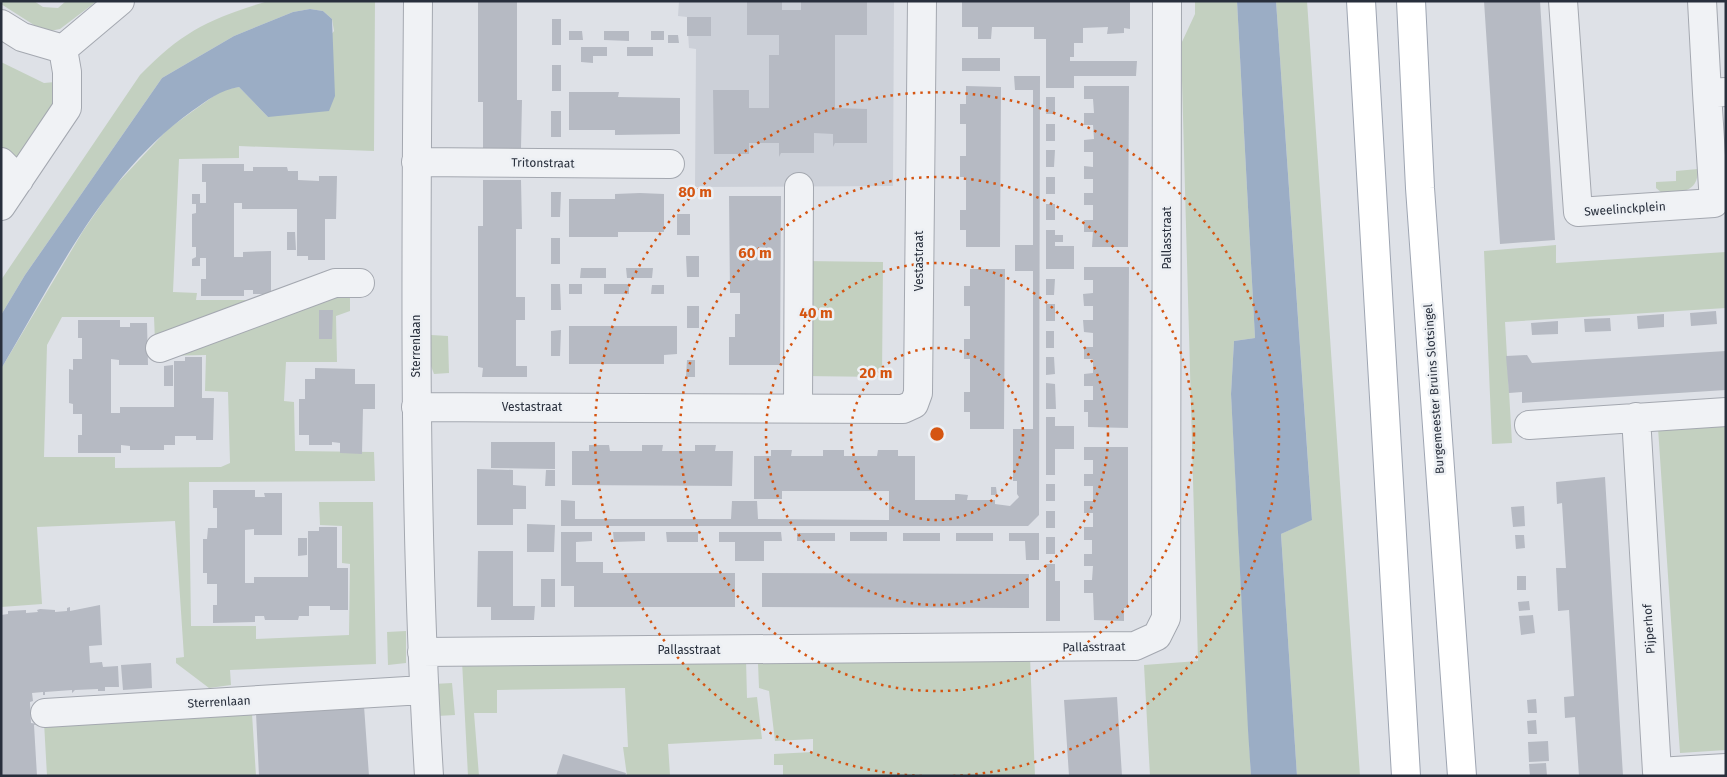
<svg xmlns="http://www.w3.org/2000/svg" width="1727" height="777" viewBox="0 0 1727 777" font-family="'Fira Sans',sans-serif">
<rect width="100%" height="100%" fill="#dee1e7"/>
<path fill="#ccd0d8" d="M679,1h215l-1,185 -198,1 1,-138 -7,-1 -2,-31 -9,-1z"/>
<path fill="#c3d0c0" d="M1,1h33l9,6 15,1 8,-7h31l-37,28 -15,3 -44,-28z
M268,1h107l-1,150 -135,-5v12l-60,1 -6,133 24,1 -1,7h74l-115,41 -1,-24h-92l-15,28 -3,112h71v11l106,-1 9,-4 -2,-71 -23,-1 1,-36 -48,1 192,-66v21l-14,5 1,46h-51l-2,39 10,1 1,49 79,1 1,29 -186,1 2,144h65v13l93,-4 1,-71 -8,-1v-37l-22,-1 -1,-23h54l3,162 -146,6 1,15 -22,3 -33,-25v-5l8,-1 -9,-136 -138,6 5,77 -41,3v-238l82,-138 29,-42 56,-60 54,-39 17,-3 29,30 66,-86 -2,-12 -9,-8 -13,-2 -17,3 -59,24 -72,42 -137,197 -24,40v-35l139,-205c43,-44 69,-56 128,-74z
M1195,1h42l18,337 -21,3 -3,53 20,382h-101l-6,-111 54,-4 -17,-617 14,-30z
M1276,1h31l53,775h-63l-16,-242 31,-15z
M1,62l43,21 11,-1 1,18 -40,67 -15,-8z
M1698,169c0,25 -18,23 -36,24l-6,-5v-6l20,-1v-10z
M1556,245v18l170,-11v56l-221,14 7,121 -20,1 -8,-193z
M805,261l78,1 -1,115 -78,-1z
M431,335l17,1 1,37 -15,1 -3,-8z
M1726,423v327l-46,3 -22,-325z
M406,631v32l-18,2 -1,-33z
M1030,657l5,119h-252v-11h-9v-11l39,-2v-13l-38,2 -6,-50 -10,-3 -1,-25z
M746,659l1,39 10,-1 5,42 -94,5 2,31 -43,1 -4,-29h5l-3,-59 -128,2v23h-23l5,63h-11l-6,-115z
M452,683l3,32 -18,1 -4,-32z
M252,714l4,62h-209l-3,-54z"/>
<path fill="#9badc5" d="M1237,1h39l36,519 -31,14 16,242h-46l-3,-46 -17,-336 3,-53 21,-3z
M310,9l13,2 9,8 3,77 -6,15 -61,6 -29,-30c-19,3 -31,13 -47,24 -88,63 -137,167 -191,258v-54l24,-40 137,-197 72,-42 59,-24z"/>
<path fill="#b6bac3" d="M478,1h39v99h5l-1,48h-38v-46h-5z
M747,1h35v9h19v-9h66v34h-32v73l32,1v34h-32l-2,4v-13l-19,-1v20h-33l-2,4v-14h-30v11h-35l-1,-64h36v18h20v-53h10v-20h-32z
M962,1h168v28l-6,-1v5l-17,1 1,-7 -25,1v15h-9v14h-4v4h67l-1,15h-62v12h-28v-49h-12v-12h-42l-1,12h-13v-12h-16z
M1484,1h56l15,239 -55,4z
M687,17h24v19h-24z
M552,19h9v26h-9z
M569,31h13l1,9h-14z
M604,31h25v10l-25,-1z
M651,31h13v9h-13z
M668,35h10l1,8h-11z
M581,47h26v9h-14v7l-12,-1z
M627,47h26v9h-26z
M962,58h38v13h-38z
M552,65h9v26h-9z
M1014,76h26l-1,439 -11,11h-467v-26l14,1v18h156l1,-18h25l1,18 131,1v-29h-107v8h-28v-43h17v-6h21l-1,6h32v-6h21v6h33l1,-6h20v6h17v44h40v-6h3l10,1 -1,5h28v4l15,2 9,-9 -2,-3v-13h-4v-52h20v-158h-18v-26h18v-155h-18z
M966,86l35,1 -1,160h-34v-17h-6v-20h6v-33h-6v-21h6v-32h-6v-20h6z
M1084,86h45l-1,161h-36l1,-15h-9v-12h9v-15h-9v-12h9v-14h-9v-13l9,1v-15h-9v-12l10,-1 -1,-14h-9v-12h10l-1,-14h-9z
M569,92h50l-1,5 62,1v36l-65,1v-5h-46z
M1046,97h9v17h-9z
M551,111h10v26h-10z
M1046,124h9v17h-9z
M1046,150h9l-1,17h-8z
M202,164h42v7h9v-4h34l1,4h10v9l21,1v-5h18l-1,43h-11v41h-17v-4h-11v-47h-55v-6h-8v54h9v-5l28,-1v43h-18v-4h-9v6h-43v-17h5v-21h-6v8h-8v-7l4,-2v-10h-4v-33l4,-1v-9h-4v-10h8v9h6v-21h-4z
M1046,177h9v17h-9z
M483,180h38l1,49h-6v68h9v23h-9v46h11v11h-45l1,-9 -5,-1v-141h5z
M551,192h10l-1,25h-9z
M640,193l24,1v38h-46v5h-49v-38h46v-5z
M729,196h52l-1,169h-51v-28h6v-23h5v-21h-10z
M1046,204h9v16h-9z
M677,214h13v21h-13z
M1046,230h9v5h8v7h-8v4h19v23h-28z
M287,232h8l1,18h-9z
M551,238h9v26h-9z
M686,256h13v21h-12z
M1084,267h45l-1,161 -40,-1v-15h-4v-12h9v-14h-9v-12l9,-1v-14h-9v-12h9v-14l-9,-1 -1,-12h10v-14h-9l-1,-12 10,-1v-13h-9z
M581,268h25v10h-26z
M626,268h27l-1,10h-25z
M970,269h35l-1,160h-34v-17h-6v-20h6v-33h-6v-20h6v-33h-6v-20h6z
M1046,279h9l-1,16h-8z
M551,284h9l1,26h-10z
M569,284h13v10h-13z
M604,284h25v10h-25z
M652,285h12v9h-13z
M1046,304h9v17h-9z
M687,306h12v22h-12z
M319,310h14l-1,29h-13z
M1716,311l1,13 -26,2 -1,-13z
M1664,314v13l-26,2 -1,-13z
M1610,318l1,13 -26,1 -1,-13z
M78,320h42v7h10v-4h17l1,42h-29v-5l-8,-1v54h9v-6h54v-46h11v-4h17v41h12l-1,42h-17v-4h-21v9h-11v5h-34v-4l-9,-1v8h-43v-18h4v-21h-9v-10l-4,-1v-34l4,1v-11h9v-21h-4z
M1558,321v13l-26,1 -1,-12z
M569,326h108v28l-13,1v9h-95z
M561,330l-1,26h-9v-25z
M1046,331h8v17h-8z
M1726,351v39l-204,13v-11l-13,1 -3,-37 21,-1 5,8z
M1046,357h8l1,17 -9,1z
M687,360h8v17h-9z
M173,365v21h-9v-20z
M315,368l40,1v15h20v25h-12l-1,45 -22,-1v-10l-8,-1v3h-23v-10h-10v-36h6v-20h10z
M1046,383l9,1 1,25h-10z
M1046,417h9v9h19v23h-19v26h-9z
M491,442h64v27l-64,-1z
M589,445h20l1,6h32v-6h21l-1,6h33v-6h21l-1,6h18l-1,35 -160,-1v-34h17z
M1084,447h44v161h-4v13l-30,-1 -1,-27h-9v-13h8l1,-14h-9v-12h8v-14h-8v-13h9v-14h-9v-12h9v-15h-9v-12h9v-14h-9z
M477,469l36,1v15l13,1v23h-13v16h-36z
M546,470h9v16h-10z
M1605,477l18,299h-44l-4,-59 -10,1 -1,-21 10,-1 -5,-86 -11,1 -2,-43h10l-4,-65 -5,1 -1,-22z
M1046,484h9v17h-9z
M991,487h5l1,8h-6z
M213,490h42v7h10l-1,-4h18v42h-28v-6l-9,1v53h9v-6h54v-46h11v-4h18v41h11v42h-18v-4h-21v10h-10l-1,4h-33l-1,-4h-9v6l-42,1v-18h4v-21h-10v-11h-4v-34h4l1,-11h9v-20h-4z
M1524,506l1,20 -12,1 -2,-20z
M1046,511h9v17h-9z
M527,524l28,1 -1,27h-27z
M561,532h31v9l-16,1v20h27v11h132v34h-161v-21h-13z
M613,532h32v9l-31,1z
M666,532h32v10h-31z
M719,532h62l1,9h-18v20h-29v-19h-16z
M850,532h37v9h-37z
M797,533h38v8h-38z
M903,533h37v8h-37z
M956,533h37v8h-37z
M1009,533h30v27h-13l-1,-19h-16z
M1515,535h9l1,13 -9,1z
M1046,537h9v17h-9z
M298,538h9v17l-9,1z
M478,551h35v55h22l-1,14h-43v-13h-14z
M1046,564h9v17h5v40h-14z
M762,573l267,1v34l-267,-1z
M1517,576h9v14h-9z
M541,579h14v28h-14z
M1529,601l1,9 -11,1 -1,-9z
M100,605l2,40 -13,1 1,17 12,-1 1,5 15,-1 1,21h-14v4h-7v-2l-23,1 -3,3v-3l-27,2v3h-2v-3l-11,1 1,8 -3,1 1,21 7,1 -4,1 3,51h-36v-161l7,-1v-3l18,-1v3l12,-1 -1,-2 3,-1 15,1v2l12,-1v-3l3,-1v4z
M1533,615l2,18 -14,2 -2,-19z
M151,663l1,25 -29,2 -2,-25z
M1117,697l5,79h-53l-5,-76z
M1536,699l1,14h-9l-1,-13z
M364,706l5,70h-110l-3,-63z
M1536,720l1,14h-9l-1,-13z
M1548,741l1,20 -20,1 -1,-20z
M563,754l63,19 -1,3h-69z
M1546,763l1,13h-17l-1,-12z"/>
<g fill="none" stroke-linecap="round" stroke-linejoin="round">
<defs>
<path id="minor" d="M418,1c-2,259 -5,517 11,775
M1563,1l15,211 136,-9 -7,-110 19,-1
M1702,1l5,92
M1,24l21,13 41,12 57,-48
M1,162l18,18
M416,162l254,2
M1,206l66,-98v-36l-4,-23
M160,348l175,-65h25
M416,407l487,2 11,-5 4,-11 4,-392
M798,407l1,-220
M1636,417l21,355 69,-4
M1529,425l197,-13
M422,652l713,-6 22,-10 9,-18 1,-617
M45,713l378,-23"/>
<path id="major" d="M1361,1l45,775
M1411,1l9,187 42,588"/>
</defs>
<use href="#minor" stroke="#a4a8b0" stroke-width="30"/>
<use href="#major" stroke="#9ea5b2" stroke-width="30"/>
<use href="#minor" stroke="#f0f2f5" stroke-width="28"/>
<use href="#major" stroke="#fff" stroke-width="28"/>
</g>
<g fill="none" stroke="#d55511" stroke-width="2.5" stroke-dasharray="2.5 5">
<circle cx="937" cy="434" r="86"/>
<circle cx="937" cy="434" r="171"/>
<circle cx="937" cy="434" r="257"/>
<path d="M922 776A342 342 0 1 1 952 776"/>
</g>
<g text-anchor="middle" stroke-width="5" stroke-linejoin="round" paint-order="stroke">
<g font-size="12" fill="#282f3c" stroke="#edf0f4">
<text transform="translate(543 163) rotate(1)" y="4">Tritonstraat</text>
<text transform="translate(1625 209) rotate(-4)" y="4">Sweelinckplein</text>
<text transform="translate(1167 238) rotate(-90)" y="4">Pallasstraat</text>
<text transform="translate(919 261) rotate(-90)" y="4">Vestastraat</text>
<text transform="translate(416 346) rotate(-90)" y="4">Sterrenlaan</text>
<text transform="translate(1434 389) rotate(-94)" y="4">Burgemeester Bruins Slotsingel</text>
<text x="532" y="411">Vestastraat</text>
<text transform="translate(1649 629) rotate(-94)" y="4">Pijperhof</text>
<text transform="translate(1094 647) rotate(-1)" y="4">Pallasstraat</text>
<text x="689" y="654">Pallasstraat</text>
<text transform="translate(219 702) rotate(-3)" y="4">Sterrenlaan</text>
</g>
</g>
<circle cx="937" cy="434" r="8" fill="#d55511" stroke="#edf0f4" stroke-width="2.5"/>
<g font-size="15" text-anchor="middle" font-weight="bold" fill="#d55511" stroke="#edf0f4" stroke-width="5" stroke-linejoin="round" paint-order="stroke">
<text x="695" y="197">80 m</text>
<text x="755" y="258">60 m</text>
<text x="816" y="318">40 m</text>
<text x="876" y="378">20 m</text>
</g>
<rect width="1727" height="777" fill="none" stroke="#282f3c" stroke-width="5"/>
</svg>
